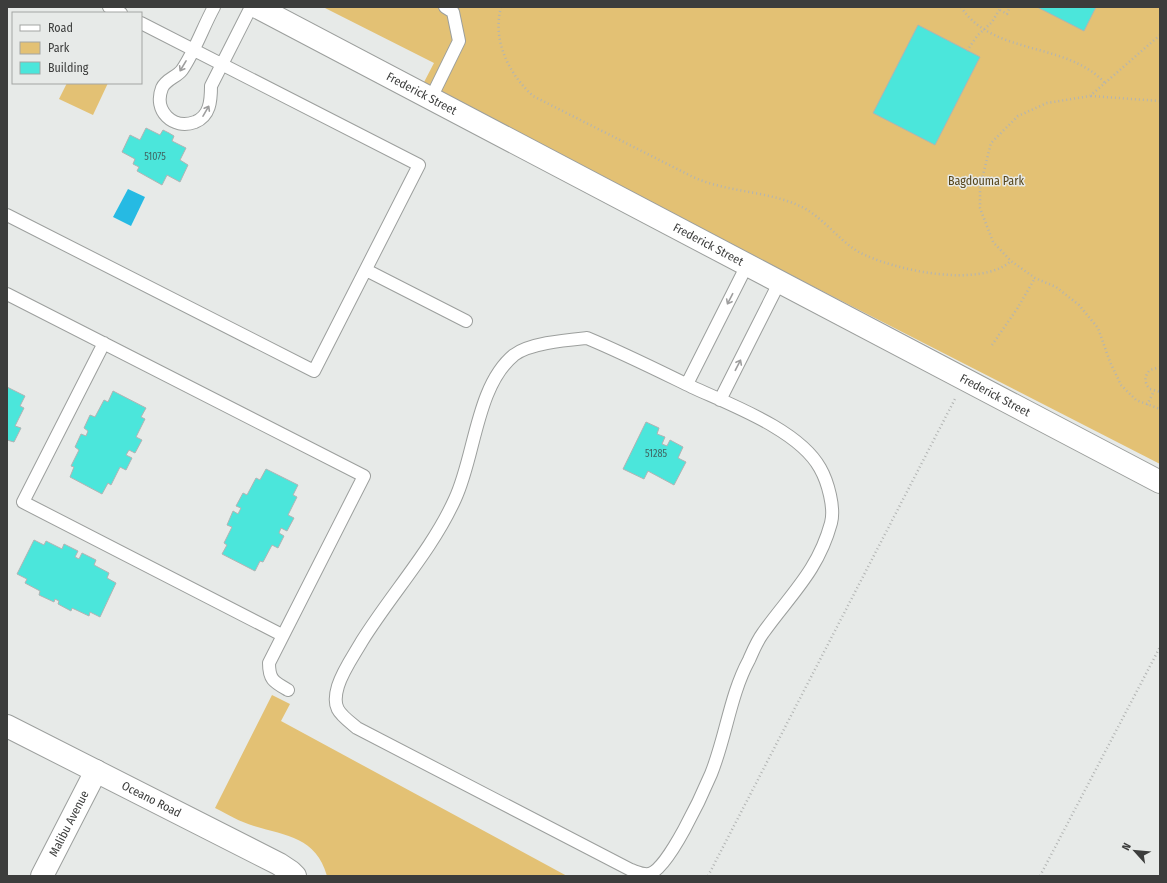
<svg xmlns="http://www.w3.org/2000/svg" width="1167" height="883" viewBox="0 0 1167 883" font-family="'Fira Sans Condensed',sans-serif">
<rect width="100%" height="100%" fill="#e7eae8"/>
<path fill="#e3c174" d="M323,7h837v457l-738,-378 12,-23z
M67,83h41l-15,32 -34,-16z
M272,695l18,9 -9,17 286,155h-240c-11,-39 -40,-40 -73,-50 -14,-4 -27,-12 -39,-18z"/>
<path fill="#26bae3" d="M128,189l17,8 -14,29 -18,-9z"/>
<path fill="#4be6db" stroke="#b0b4b4" d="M1037,7h59l-12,24z
M918,25l62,32 -45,88 -62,-32z
M146,128l14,7 3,-5 6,3 5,3 -2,5 14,7 -6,12 8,5 -8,17 -13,-7 -5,10 -25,-14 2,-4 -6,-3 2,-5 -13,-7 8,-17 10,5z
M7,387l18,9 -5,10 4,2 -9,18 6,2 -7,14 -7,-2z
M113,391l33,17 -5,9 4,2 -9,18 6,3 -7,13 -6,-3 -3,5 6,3 -6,12 -6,-3 -9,18 -3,-2 -6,11 -32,-17 4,-10 -3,-1 8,-16 -4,-3 6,-13 5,2 2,-5 -4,-3 6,-13 5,2 9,-17 4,2z
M646,422l13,6 -2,6 8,3 -3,7 5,2 3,-6 13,7 -5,11 8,4 -12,23 -26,-14 -4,8 -21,-10z
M266,469l32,16 -5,10 4,2 -9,18 6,3 -7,13 -6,-3 -2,5 5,3 -6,12 -6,-3 -9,17 -3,-1 -5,10 -33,-17 5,-9 -3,-2 8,-16 -5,-2 6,-14 5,3 3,-6 -5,-2 7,-13 4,2 9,-17 4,2z
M34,540l10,5 2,-4 16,8 2,-5 14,7 -3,6 4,2 3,-6 14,7 -2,5 15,8 -2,5 9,5 -16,34 -10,-5 -1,4 -17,-8 -1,3 -13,-7 1,-3 -4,-2 -1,3 -15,-7 1,-4 -15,-8 2,-4 -10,-5z"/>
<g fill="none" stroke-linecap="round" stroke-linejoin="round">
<defs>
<path id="service" d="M109,7l12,6
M214,7c-11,20 -19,44 -32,63 -5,7 -16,9 -20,18 -9,23 11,42 33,34 15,-6 16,-21 16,-36l40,-79
M431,98l28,-57 -6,-29 -8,-5
M7,215l307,156 105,-206 -278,-142
M366,270l100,51
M7,294l357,182 -95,187c0,17 5,19 19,27
M587,338c36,15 70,32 105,49 39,18 107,43 128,81 8,14 15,40 11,55 -13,48 -41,72 -68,110 -6,8 -10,18 -14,27 -19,35 -23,77 -38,114 -8,19 -43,96 -62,100 -6,1 -12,-2 -18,-4l-274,-142c-17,-14 -26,-19 -19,-42 5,-16 16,-31 24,-45 30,-48 70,-91 93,-142 20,-42 21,-113 59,-144 16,-12 53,-15 73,-17z
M104,343l-81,159 259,133
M687,384l60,-119
M720,400l60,-119"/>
<g id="minor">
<path id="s1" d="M257,7l903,475"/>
<path id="s2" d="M7,726l272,138 12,8 4,4"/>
<path id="s3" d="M42,876l54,-105"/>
</g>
</defs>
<use href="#service" stroke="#9c9f9d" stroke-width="14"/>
<use href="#minor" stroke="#9c9f9d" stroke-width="24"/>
<path stroke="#b2b4b3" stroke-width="2.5" stroke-dasharray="1 3" stroke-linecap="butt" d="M501,7c-9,34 8,67 32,89l158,80c35,17 76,14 111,31 22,11 36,33 57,45 33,18 121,37 152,9
M961,7c32,49 105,34 144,76
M1000,10l7,4 3,-7
M1160,35l-70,61 -43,7 -29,13 -27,27 -11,44v21l13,34 18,19 24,17 21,9 23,18 19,23 12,34 11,23 15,15 24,9
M967,51l10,-15 15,-14 9,-15
M1091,96l69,5
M992,345l25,-36 18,-31
M1160,367l-10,3c-6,6 -6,13 0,19l10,3
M1147,405l7,-14
M708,876l248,-479
M1040,876l120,-229"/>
<use href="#service" stroke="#fff" stroke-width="12"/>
<use href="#minor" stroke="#fff" stroke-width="22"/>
</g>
<defs><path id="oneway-shaft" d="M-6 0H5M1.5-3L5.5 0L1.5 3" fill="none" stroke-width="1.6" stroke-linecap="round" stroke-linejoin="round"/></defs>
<g stroke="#9e9e9e">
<use href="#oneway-shaft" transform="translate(183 66) rotate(121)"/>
<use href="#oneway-shaft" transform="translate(206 111) rotate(-60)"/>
<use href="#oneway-shaft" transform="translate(730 299) rotate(117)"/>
<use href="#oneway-shaft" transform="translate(738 365) rotate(-63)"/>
</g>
<g text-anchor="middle" stroke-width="3" stroke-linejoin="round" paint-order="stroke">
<g font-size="10" fill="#406764">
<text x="155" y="160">51075</text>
<text x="656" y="457">51285</text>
</g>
<g font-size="12" fill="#3c3d3c" stroke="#e7eae8">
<text dy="4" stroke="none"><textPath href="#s1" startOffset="186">Frederick Street</textPath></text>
<text dy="4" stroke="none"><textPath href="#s1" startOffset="510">Frederick Street</textPath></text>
<text dy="4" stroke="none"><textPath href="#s1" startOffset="834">Frederick Street</textPath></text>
<text dy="4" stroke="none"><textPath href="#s2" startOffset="162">Oceano Road</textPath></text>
<text dy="4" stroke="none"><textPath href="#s3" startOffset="59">Malibu Avenue</textPath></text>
</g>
<g font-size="12" fill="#56451b" stroke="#e7eae8">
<text x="986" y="185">Bagdouma Park</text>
</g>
</g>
<rect width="1167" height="883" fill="none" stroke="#3c3d3c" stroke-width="16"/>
<rect x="12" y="12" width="130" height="72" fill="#e7eae8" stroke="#a3a5a3"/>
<rect x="20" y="25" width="20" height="6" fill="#ffffff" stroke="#a3a5a3"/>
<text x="48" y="32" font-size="12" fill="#3c3d3c">Road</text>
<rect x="20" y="42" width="20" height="12" fill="#e3c174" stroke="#a3a5a3"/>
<text x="48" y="52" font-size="12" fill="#3c3d3c">Park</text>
<rect x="20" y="62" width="20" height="12" fill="#4be6db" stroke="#a3a5a3"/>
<text x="48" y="72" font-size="12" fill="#3c3d3c">Building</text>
<g transform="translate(1135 851) rotate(297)" stroke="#e7eae8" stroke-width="3" paint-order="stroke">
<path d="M0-3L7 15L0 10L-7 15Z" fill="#3c3d3c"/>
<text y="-6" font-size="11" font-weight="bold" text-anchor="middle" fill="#3c3d3c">N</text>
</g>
</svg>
